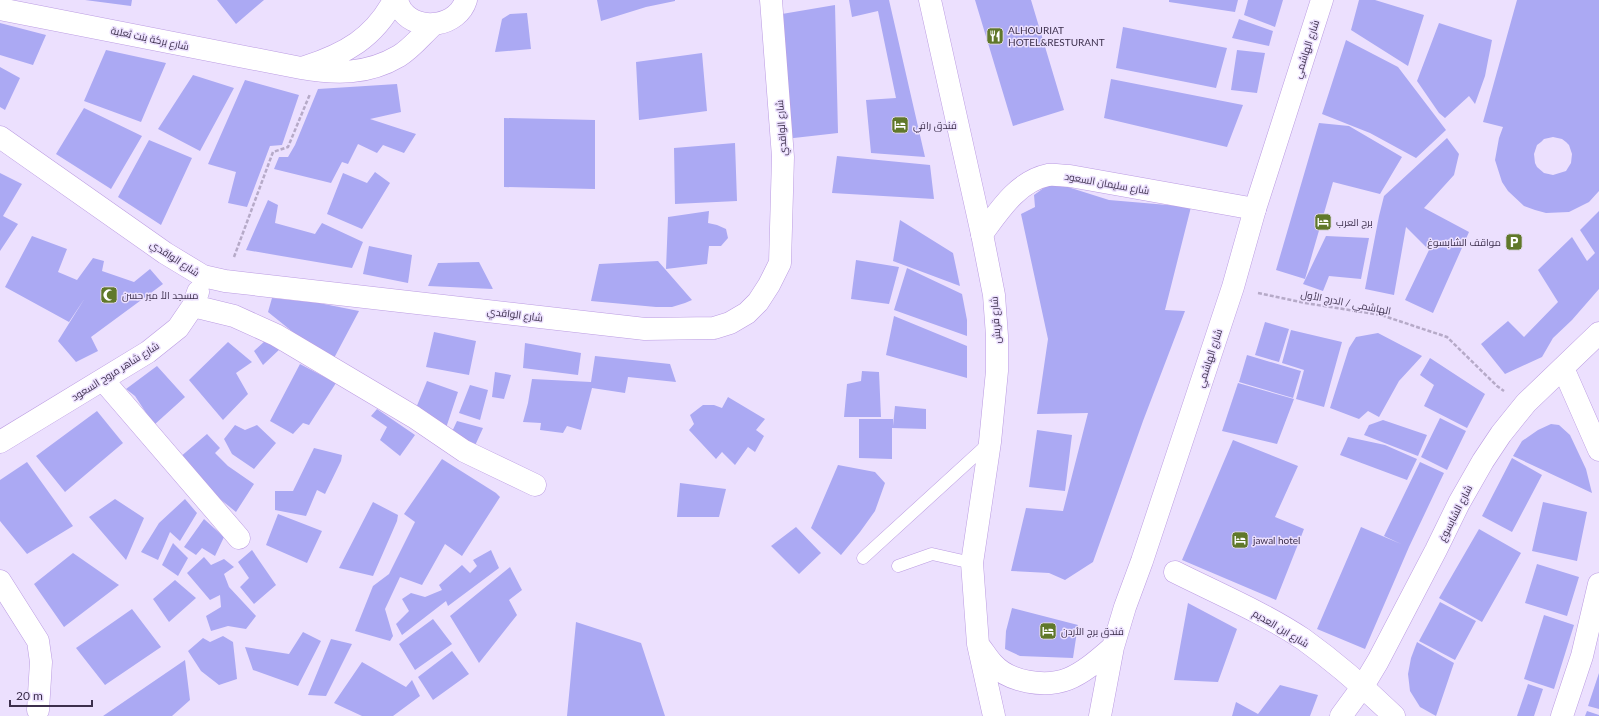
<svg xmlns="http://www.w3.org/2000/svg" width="1599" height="716" viewBox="0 0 1599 716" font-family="Lato,Cairo,sans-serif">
<rect width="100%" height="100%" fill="#ece0fe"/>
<path fill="#aba9f3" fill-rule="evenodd" d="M85,0h47l-1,6z
M217,0h47l-28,24z
M597,0h78v1l-29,6 -45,14z
M849,0h40l36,157 -54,-4 -5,-53 30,-2 -18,-87 -26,6z
M975,0h56l33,110 -51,16z
M1169,0h69l-3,12 -66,-10z
M1248,0h35l-8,27 -31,-12z
M1359,0h16l49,15 -16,51 -57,-36z
M1517,0h82v191l-10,11 -20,10 -23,1 -11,-3 -11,-4 -16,-15 -6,-9 -7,-22 4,-22 4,-11 -20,-5zM1553,137l9,2 4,3 3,3 3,9 -1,9 -5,8 -13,4 -9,-2 -7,-6 -2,-4 -1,-9 3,-9 4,-3 3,-3z
M835,5l3,128 -53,6 -9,-124z
M527,13l4,36 -36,3 7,-33 8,-5z
M1239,19l34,12 -4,15 -37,-8z
M0,23l46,12 -13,30 -33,-10z
M1439,23l53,17 -7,36 -10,28 -6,-8 -24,22 -6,-5 -22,-32z
M1123,27l104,21 -11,40 -100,-20z
M1346,40l52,27 48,63 -30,28 -46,-25 -48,-19z
M106,50l60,13 -25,59 -57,-21z
M1237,50l28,3 -8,40 -26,-3z
M702,53l5,58 -68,9 -3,-58z
M0,67l20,11 -15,32 -5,-3z
M193,75l41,13 -34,63 -42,-22z
M1111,79l132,26 -16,42 -123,-29z
M245,80l54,15 -17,50 -12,1 -23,61 -19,-4 8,-31 -28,-8z
M397,84l4,28 -31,7 46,15 -12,19 -21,-8 -6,8 -19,-9 -10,20 -6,-2 -11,21 -57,-14 5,-12h9l7,-12 23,-56z
M84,108l58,28 -31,53 -55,-35z
M504,118l91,2v69l-91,-2z
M1319,123l30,3 53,31 -22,37 -47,-12 -28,97 -29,-9z
M1447,138l12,16 -5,21 -30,33 45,24 -36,81 -28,-13 24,-50 -23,-23 -12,68 -29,-6 14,-73 5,-20z
M149,140l43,18 -31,67 -43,-28z
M735,143l2,58 -62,3 -1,-56z
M837,156l93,9 4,34 -102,-6z
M375,172l15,11 -28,46 -35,-15 16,-41 24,10z
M0,173l22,11 -19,32 15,8 -18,27z
M1052,182l57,18 82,7 -26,103 20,1 -42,110 -50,141 -28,18 -16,-7 -38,-2 15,-63 37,3 25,-98 -51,1 11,-75 -27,-125 14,-7 -1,-12z
M268,200l10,5 -3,18 40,11 7,-11 41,19 -11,26 -106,-18z
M709,211l-1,12 9,2 9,4 2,9 -7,8h-12l-2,18 -41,5 2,-52z
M1599,211v78l-27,31 -19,18 -11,19 -37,17 -24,-30 27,-23 16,16 34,-35 -20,-32 34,-33 15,24 8,-8 -15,-23z
M900,220l53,33 7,33 -67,-25z
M32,236l35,13 -9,23 19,8 16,-22 11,3 -2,10 32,11 16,-13 13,15 -72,53 7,14 -22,11 -18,-21 27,-43 -16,24 -64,-35z
M1326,236l43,2 -8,41 -32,-3 -6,15 -20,-7z
M369,246l43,9 -4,28 -45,-9z
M856,260l43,7 -10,37 -38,-5z
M658,261l34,39 -7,3 -13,4h-16l-65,-6 8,-37z
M479,262l14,27 -65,-3 10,-23z
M907,268l55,26 5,26v16l-73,-26z
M272,298l47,5 40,8 -26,49 -29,-19 -36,-29z
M894,316l73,30v32l-81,-23z
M1265,322l24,7 -10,33 -24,-7z
M1291,330l51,12 -18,65 -28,-8 8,-29 -22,-7z
M434,332l42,9 -7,34 -43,-8z
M1378,333l44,23 -23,25 -20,36 -11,-6 -9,8 -29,-11 19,-60 7,-11z
M266,340l15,8 -18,17 -9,-14z
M228,342l24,20 -16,11 12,21 -25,26 -34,-40z
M525,343l56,10 -3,22 -55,-7z
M1247,355l54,16 -8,27 -54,-16z
M595,356l75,8 6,18 -48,-5 -3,16 -33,-5 -11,42 -14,-4 -4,7 -23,-3 1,-7 -18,-1 5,-19 4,-24 59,3z
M1430,358l55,36 -18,34 -43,-22 10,-21 -14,-10z
M300,364l36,19 -27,42 -6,-2 -10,11 -23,-13z
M157,366l28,31 -31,28 -19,-29 -9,-7z
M862,371l17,1 2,45h-37l3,-33 14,-3z
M495,372l16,3 -7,24 -12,-2z
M427,381l31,11 -13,39 -31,-18z
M1238,383l56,16 -17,45 -55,-13z
M470,385l18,5 -8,30 -21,-7z
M728,397l37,22 -9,11 8,6 -9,16 -7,-5 -13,18 -13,-13 -6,7 -27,-29 5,-6 -4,-9 13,-10h11l8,3z
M895,406l31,3v20l-34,-1v31l-33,-1v-39h34v7z
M377,409l38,26 -15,21 -20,-16 7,-13 -16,-11z
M97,411l26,32 -58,49 -29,-36z
M1440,418l26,13 -19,39 -26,-13z
M1383,420l44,15 -9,21 -54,-21 5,-10z
M457,421l26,7 -10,22 -24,-12z
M1551,424l8,1 11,10 16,34 6,24 -79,-37 9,-15 16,-11z
M235,425l10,5 12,-5 19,18 -22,26 -22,-15 -8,-15z
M1037,430l35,5 -7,56 -36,-4z
M207,434l13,14 -5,5 13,13 26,18 -18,28 -27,-22 -30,-32z
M1348,437l37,8 32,14 -10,21 -67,-25z
M1233,440l65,26 -23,51 29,12 -28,71 -94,-40z
M314,448l28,7 -1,6 -16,33 -8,-4 -11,26 -31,-6v-19h18z
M1512,458l30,17 -30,57 -30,-16z
M442,459l54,34 4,4 -38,59 -17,-12 -23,41 -22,-8 -15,32 8,27 -3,5 -35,-10 18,-45 16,-12 26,-52 -11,-8z
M27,462l46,64 -46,28 -27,-33v-41z
M1420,462l24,11 -35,74 -44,102 -48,-20 44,-102 40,17 -17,-8z
M838,465l37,7 10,11 -10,28 -15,21 -19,23 -30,-27z
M680,483l46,6 -7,28h-42z
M115,499l29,19 -18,42 -37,-43z
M185,499l12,14 -17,28 -10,-9 -12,28 -17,-8 18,-29z
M373,502l25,13 -1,6 -24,55 -34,-8z
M1543,502l44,10 -10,49 -45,-10z
M278,514l44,17 -15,32 -41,-18z
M204,519l20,18 -9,19 -13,-8 -6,7 -12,-8z
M796,527l25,26 -22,21 -28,-28z
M1479,529l42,24 -39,69 -43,-24z
M173,543l15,15 -10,18 -16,-11z
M252,550l24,35 -22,19 -14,-17 9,-9 -11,-16z
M491,550l8,18 -51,38 -2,-5 -44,34 -6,-11 13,-13 -7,-12 9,-6 14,4 17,-7 -3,-5 23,-20 8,8 7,-7 -4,-6z
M73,553l46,32 -55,42 -30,-43z
M204,557l7,8 13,-6 10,8 -10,7 5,13 27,29 -10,13 -18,-3 -17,5 -5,-15 15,-9 -1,-12 -10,5 -23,-27z
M1537,564l42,13 -12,39 -42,-13z
M510,567l12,23 -13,10 8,15 -38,48 -29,-47z
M175,580l21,18 -27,24 -16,-23z
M1440,602l36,19 -21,39 -36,-19z
M1188,603l49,26 -19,53 -44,-2z
M1012,608l66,17 -5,33 -53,-2 -15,-7 1,-18z
M132,609l29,38 -56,38 -29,-37z
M1544,615l30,10 -20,64 -30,-10z
M433,619l19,25 -37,26 -16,-26z
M576,622l65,21 24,73h-98z
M303,632l18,9 -23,45 -45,-16 -8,-23 44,7z
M223,636l10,6 4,37 -18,6 -18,-14 -13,-20 15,-13 7,4z
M331,639l21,5 -26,52 -18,-1z
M1417,642l37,21 -18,53 -16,-9 -10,-16 -2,-17 3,-16z
M452,651l17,23 -36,26 -15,-23z
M185,660l5,40 -18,16h-69z
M362,662l44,25 6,-7 8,16 -27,20h-31l-28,-13z
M1599,673v36l-11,-3z
M1528,684l15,5 -9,27h-17z
M1280,685l38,10 -8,21h-78l4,-14 22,12z
M1587,711l12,4v1h-14z"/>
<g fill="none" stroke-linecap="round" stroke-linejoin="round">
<defs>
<path id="lane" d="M863,558l126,-115
M898,566l34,-12 40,9"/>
<path id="street" d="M397,0c1,4 3,8 5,11 17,22 56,15 64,-11
M0,9l301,59c34,6 66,7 98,-12 13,-8 23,-21 34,-31
M305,67c40,-13 69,-29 89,-67
M0,137l165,116 38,23 22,5 420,48 69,-1 16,-5 17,-10 11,-11 11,-17 11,-22 3,-106 -12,-157
M982,234c17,-23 36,-53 66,-59 7,-1 15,1 22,1l185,33
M193,306l41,10 42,19 138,82 50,34 71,34
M1563,368l36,82
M103,380l136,158
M0,442l148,-90 30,-24 15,-22 5,-14
M1175,572c42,21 89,41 128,67 32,23 62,49 91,77
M0,581l38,60 3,21 -3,48
M1562,716l20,-60 17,-72"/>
<path id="secondary" d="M1341,716l22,-30 15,-25 58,-111 23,-47 24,-42 18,-27 25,-31 73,-70"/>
<path id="primary" d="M930,0l52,234 12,61 3,41v35l-7,71 -18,121 6,81 16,72
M980,647c4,5 8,12 13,17 16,18 52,24 75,15 17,-7 31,-20 45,-32
M1100,716l13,-69 12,-40 17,-46 91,-274 22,-78 67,-209"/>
</defs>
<use href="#lane" stroke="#bb9ce2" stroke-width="13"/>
<use href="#street" stroke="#bb9ce2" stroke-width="23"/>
<use href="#secondary" stroke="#bb9ce2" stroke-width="23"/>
<use href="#primary" stroke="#bb9ce2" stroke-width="23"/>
<path stroke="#b6aac8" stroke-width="2.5" stroke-dasharray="4 2" stroke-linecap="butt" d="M234,257l39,-105 15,-5 22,-53
M1258,293l47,10 76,12 66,22 50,49 7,5"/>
<use href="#lane" stroke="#fff" stroke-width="12"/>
<use href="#street" stroke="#fff" stroke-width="22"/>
<use href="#secondary" stroke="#fff" stroke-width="22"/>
<use href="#primary" stroke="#fff" stroke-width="22"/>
</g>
<defs>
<symbol id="restaurant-square" viewBox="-11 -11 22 22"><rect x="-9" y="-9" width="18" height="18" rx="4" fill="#60782a" stroke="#ece0fe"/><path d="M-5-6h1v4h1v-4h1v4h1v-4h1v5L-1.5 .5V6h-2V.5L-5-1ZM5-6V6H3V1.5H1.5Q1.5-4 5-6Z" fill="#fff"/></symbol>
<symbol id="hotel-square" viewBox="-11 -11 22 22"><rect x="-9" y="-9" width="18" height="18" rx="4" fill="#60782a" stroke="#ece0fe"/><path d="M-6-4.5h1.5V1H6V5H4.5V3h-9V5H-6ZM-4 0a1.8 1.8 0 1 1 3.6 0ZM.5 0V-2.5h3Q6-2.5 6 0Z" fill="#fff"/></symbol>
<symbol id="parking-square" viewBox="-11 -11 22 22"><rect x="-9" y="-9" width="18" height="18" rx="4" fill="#60782a" stroke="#ece0fe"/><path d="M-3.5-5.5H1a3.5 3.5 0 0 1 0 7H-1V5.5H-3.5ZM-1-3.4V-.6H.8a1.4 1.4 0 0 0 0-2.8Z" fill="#fff"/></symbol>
<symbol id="mosque-square" viewBox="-11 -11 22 22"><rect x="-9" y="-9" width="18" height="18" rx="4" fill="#60782a" stroke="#ece0fe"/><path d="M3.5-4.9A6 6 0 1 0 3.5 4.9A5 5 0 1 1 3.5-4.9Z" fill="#fff"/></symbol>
</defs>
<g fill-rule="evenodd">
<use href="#restaurant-square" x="985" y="26" width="20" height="20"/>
<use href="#hotel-square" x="890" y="115" width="20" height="20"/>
<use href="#hotel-square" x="1313" y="212" width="20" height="20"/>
<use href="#parking-square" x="1504" y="232" width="20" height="20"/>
<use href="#mosque-square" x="99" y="285" width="20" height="20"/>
<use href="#hotel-square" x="1230" y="530" width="20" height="20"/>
<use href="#hotel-square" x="1038" y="621" width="20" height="20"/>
</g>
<g text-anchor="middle" stroke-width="3" stroke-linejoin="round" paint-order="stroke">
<g font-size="10" fill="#3c2f4c" stroke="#ece0fe" text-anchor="start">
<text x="1008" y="34">ALHOURIAT<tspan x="1008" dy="12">HOTEL&amp;RESTURANT</tspan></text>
<text x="913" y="129">فندق رافي</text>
<text x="1336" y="226">برج العرب</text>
<text x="1501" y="246" text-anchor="end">مواقف الشابسوغ</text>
<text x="122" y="299">مسجد الأ مير حسن</text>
<text x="1253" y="544">jawal hotel</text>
<text x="1061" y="635">فندق برج الأردن</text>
</g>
<g font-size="10" fill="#3c2f4c" stroke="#ece0fe">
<text transform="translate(150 38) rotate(12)" y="4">شارع بركة بنت ثعلبة</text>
<text transform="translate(1306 49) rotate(-72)" y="4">شارع الهاشمي</text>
<text transform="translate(781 128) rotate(-94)" y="4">شارع الواقدي</text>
<text transform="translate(1107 183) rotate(10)" y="4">شارع سليمان السعود</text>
<text transform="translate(175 258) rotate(33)" y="4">شارع الواقدي</text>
<text transform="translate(1346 302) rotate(11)" y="4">الهاشمي / الدرج الأول</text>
<text transform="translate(515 314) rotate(7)" y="4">شارع الواقدي</text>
<text transform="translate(995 320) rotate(-94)" y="4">شارع قريش</text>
<text transform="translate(1209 358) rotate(-72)" y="4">شارع الهاشمي</text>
<text transform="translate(115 371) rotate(-32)" y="4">شارع شاهر مروح السعود</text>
<text transform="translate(1455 513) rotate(-63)" y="4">شارع الشابسوغ</text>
<text transform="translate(1281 628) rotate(31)" y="4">شارع ابن العديم</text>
</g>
</g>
<path d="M10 700v6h82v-6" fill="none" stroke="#3c2f4c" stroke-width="2"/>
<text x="16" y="700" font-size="12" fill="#3c2f4c" stroke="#ece0fe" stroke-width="3" paint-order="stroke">20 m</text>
</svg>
